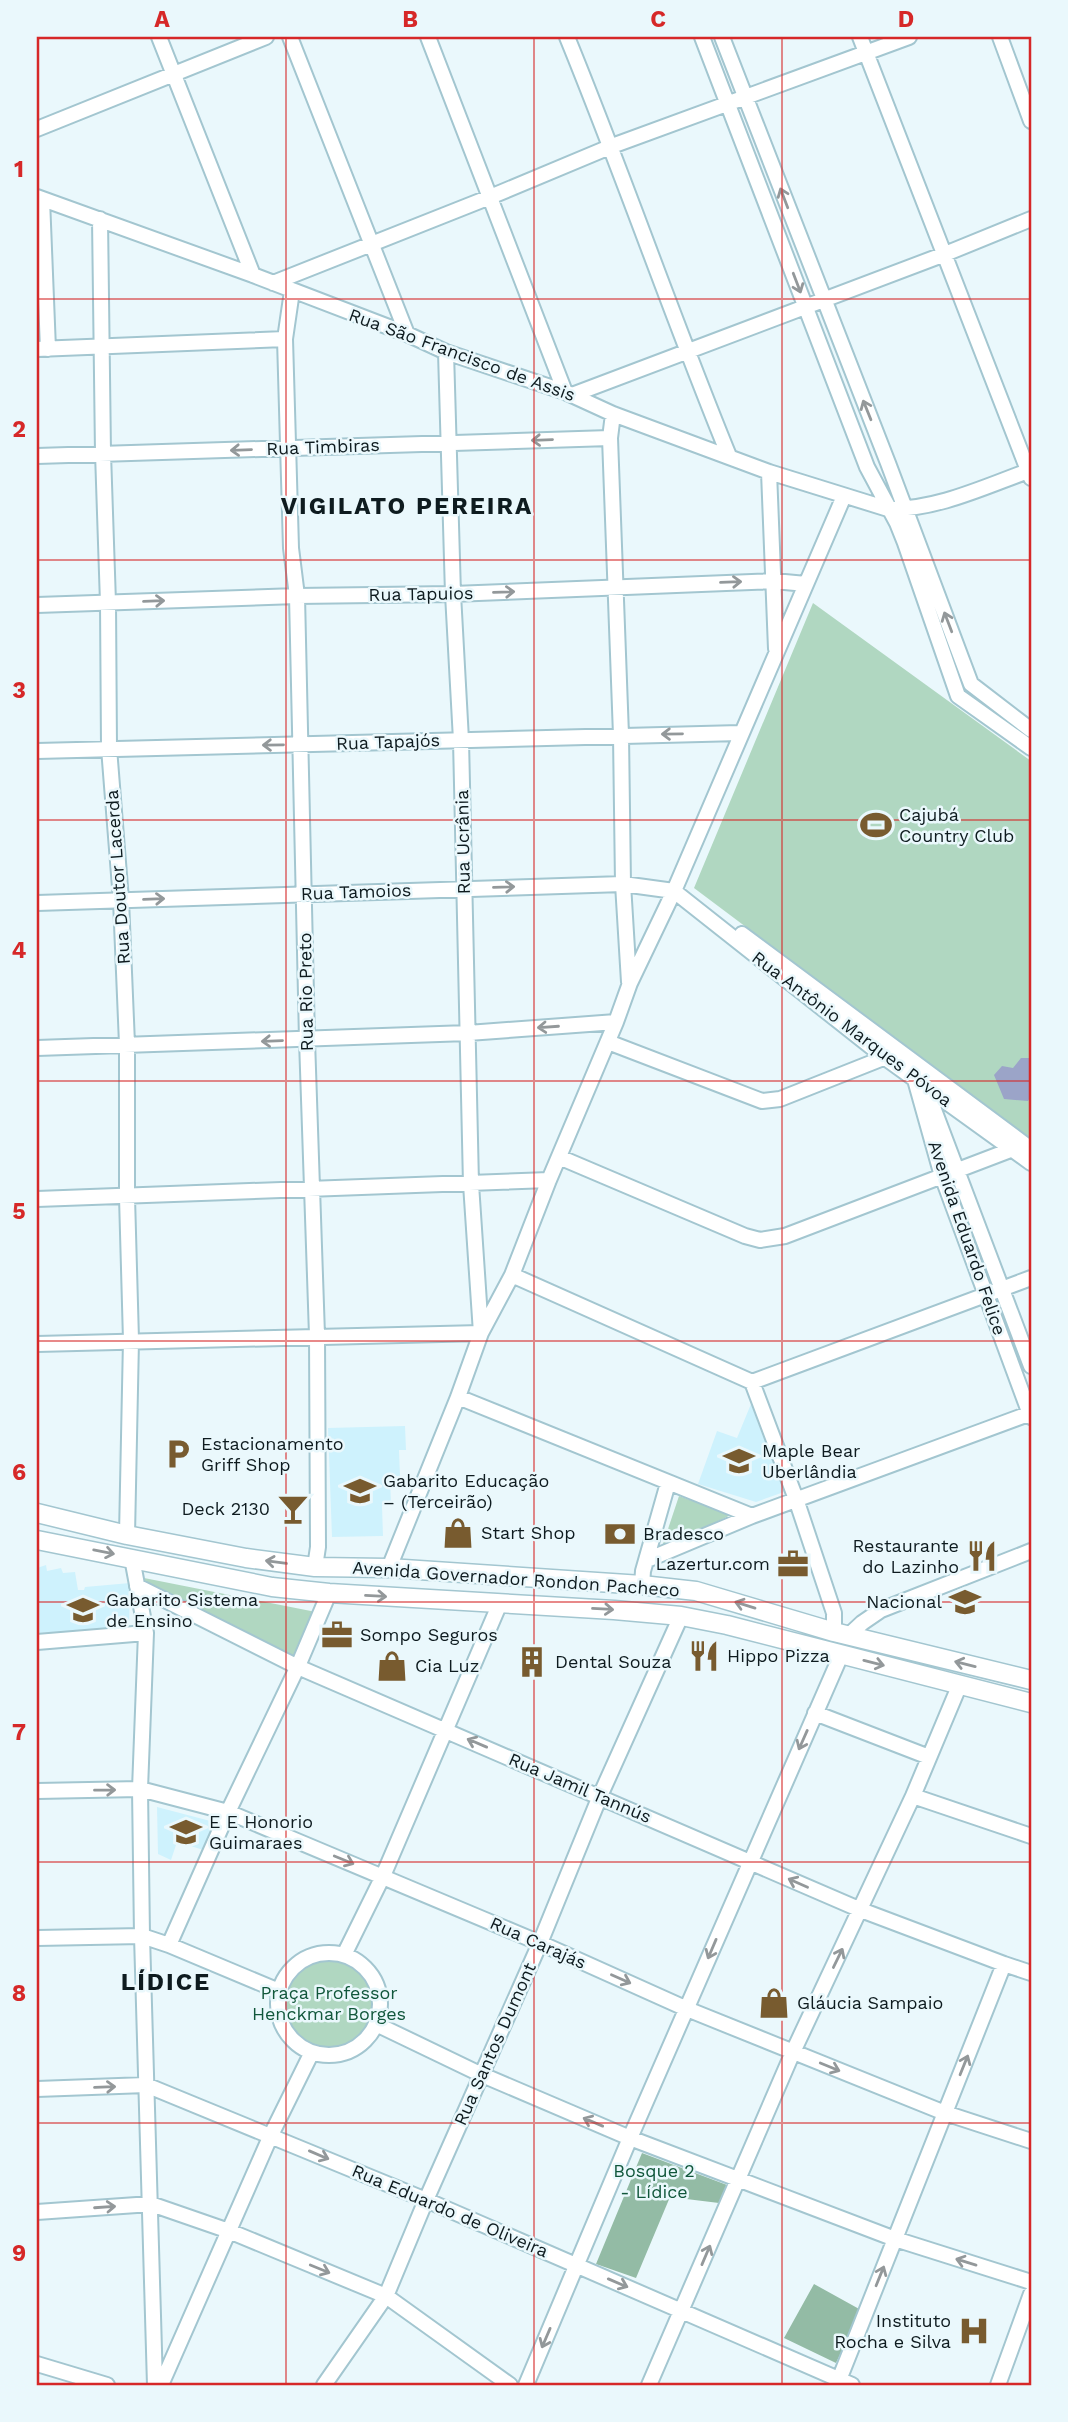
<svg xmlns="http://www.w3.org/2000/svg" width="1068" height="2422" viewBox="0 0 1068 2422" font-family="'Work Sans',sans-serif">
<rect width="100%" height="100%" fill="#eaf8fc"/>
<path fill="#cef2fd" d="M751,1404l33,88 -28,10 -58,-18 19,-53 20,7z
M405,1426l1,24h-7l1,26h-10l1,30h-9l1,30 -51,1 -4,-109z
M46,1565l1,6 14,-3 2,5 12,-1 3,18h6l1,-3 45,-4 -1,47 -92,3v-65z
M157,1807l61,16 -11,28 -30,-9 -6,18 -13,-6z"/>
<path fill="#b0d7c1" d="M813,603l218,158v380l-337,-253z
M679,1496l52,19 -69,32z
M134,1576l187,37 -23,53z
M279 2004a50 50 0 1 1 100 0a50 50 0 1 1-100 0Z"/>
<path fill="#93bba5" d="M642,2153l85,32 -8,18 -49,-6 -34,81 -40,-14z
M814,2284l47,26 -25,53 -52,-25z"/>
<path fill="#9ba4c8" d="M1021,1058h10v38l-3,5 -24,-2 -10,-24 8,-9 11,2z"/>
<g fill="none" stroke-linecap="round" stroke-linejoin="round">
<defs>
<path id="minor" d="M159,37l94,238
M290,37l117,297
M428,37l137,355
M567,37c57,139 105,280 162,419
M702,37l165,430 30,56 8,20 53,153 73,52
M722,37l166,426 83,221 60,46
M860,37l171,441
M1000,37l31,84
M37,129l229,-92
M37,197l216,78 154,59 39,18 119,40 48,22 156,58 119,37c49,1 98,-23 143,-39
M42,199l6,150
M100,219l3,234 5,150 1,145 12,152 6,144v153l4,143 -4,195
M273,283l217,-86 122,-51 297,-109
M292,291l-7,48 6,209 6,48 10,444 10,295 1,212 -3,20
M37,349l248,-10
M572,395l373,-141 86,-35
M613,414l-3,24 11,297 2,149 6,98
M37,456l573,-18
M769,472l7,177
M37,605l260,-9 156,-2 321,-13 32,3
M37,751l703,-18
M37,903l586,-19 51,7 210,166 147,106
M742,934l289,215
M608,1042l154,59 18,-2 111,-44
M37,1048l431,-15 148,-11
M914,1076l28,100 89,241
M925,1086l106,280
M559,1157l186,79 15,4 25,-4 228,-87 10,-6
M37,1199l512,-19
M512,1275l240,107 279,-104
M37,1344l444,-11 -10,-149 -10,-444 -8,-146 -7,-242
M752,1382l44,117 38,114v19
M458,1397l294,119 279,-103
M132,1558l14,75 -6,156 2,147 13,449
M647,1560l105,-44
M389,1568l69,-171 23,-64 31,-58 37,-95 67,-158 14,-39 44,-92 170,-395
M642,1585l1,-14 25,-88
M137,1586l161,81 563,243 143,54 27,9
M848,1636l14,-13 19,-13 150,-59
M37,1642l109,-9
M815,1713l114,44
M37,1791l103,-2 88,23 312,131 147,66 258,104 86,28
M913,1796l118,40
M37,1938l105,-2 27,9 110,46
M169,1945l59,-133 70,-146 31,-73
M278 2004a51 51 0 1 1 102 0a51 51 0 1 1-102 0Z
M344,1955l39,-79 117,-273
M376,2024l104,50 150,64 265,101 136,43
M37,2089l109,-4 280,115 426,185
M37,2212l114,-8 78,27 157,65 124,89
M37,2364l70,21
M161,2385l110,-250 41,-83
M324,2385l62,-89 40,-96 114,-257 60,-147 81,-180
M526,2385l104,-247 211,-483
M649,2385l144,-333 120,-256 47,-112
M837,2385l167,-421
M998,2385l33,-91"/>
<path id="major" d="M37,1513l90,22 119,23 69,9 74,1 253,17 54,6 138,41 197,48
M37,1540l235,47 57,6 285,17 67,6 46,9 304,78"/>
</defs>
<use href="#minor" stroke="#a3c6d0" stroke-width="18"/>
<use href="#major" stroke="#a3c6d0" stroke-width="21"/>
<use href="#minor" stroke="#fff" stroke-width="14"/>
<use href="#major" stroke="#fff" stroke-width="18"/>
</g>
<defs><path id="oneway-shaft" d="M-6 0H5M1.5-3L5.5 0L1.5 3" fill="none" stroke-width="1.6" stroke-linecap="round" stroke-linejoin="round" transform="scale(1.75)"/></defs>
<g stroke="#93989a">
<use href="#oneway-shaft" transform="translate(784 198) rotate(-111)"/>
<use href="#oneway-shaft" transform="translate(797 283) rotate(69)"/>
<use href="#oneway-shaft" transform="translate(867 410) rotate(-112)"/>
<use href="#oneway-shaft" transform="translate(542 440) rotate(178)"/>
<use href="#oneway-shaft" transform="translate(241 450) rotate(178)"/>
<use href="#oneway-shaft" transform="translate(731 582) rotate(-2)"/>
<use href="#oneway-shaft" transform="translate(504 592) rotate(-2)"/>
<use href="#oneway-shaft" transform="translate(154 601) rotate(-2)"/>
<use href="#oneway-shaft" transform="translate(948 622) rotate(-111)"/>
<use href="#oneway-shaft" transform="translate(672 734) rotate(179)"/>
<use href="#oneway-shaft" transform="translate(273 745) rotate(179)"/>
<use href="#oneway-shaft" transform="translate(504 887) rotate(-2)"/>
<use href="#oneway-shaft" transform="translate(154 899) rotate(-2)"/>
<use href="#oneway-shaft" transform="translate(548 1027) rotate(176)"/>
<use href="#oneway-shaft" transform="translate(272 1041) rotate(178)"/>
<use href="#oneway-shaft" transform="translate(104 1552) rotate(11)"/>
<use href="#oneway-shaft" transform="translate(276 1562) rotate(-172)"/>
<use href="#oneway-shaft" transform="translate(376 1596) rotate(3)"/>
<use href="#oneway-shaft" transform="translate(745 1605) rotate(-163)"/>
<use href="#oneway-shaft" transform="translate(603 1609) rotate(3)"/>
<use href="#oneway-shaft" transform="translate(874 1663) rotate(14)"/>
<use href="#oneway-shaft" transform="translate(965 1664) rotate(-166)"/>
<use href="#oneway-shaft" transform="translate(803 1740) rotate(114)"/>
<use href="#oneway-shaft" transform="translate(477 1743) rotate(-157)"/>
<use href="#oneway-shaft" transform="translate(105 1790) rotate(-1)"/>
<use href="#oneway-shaft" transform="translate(344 1860) rotate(22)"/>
<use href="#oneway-shaft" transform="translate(798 1883) rotate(-156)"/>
<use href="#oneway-shaft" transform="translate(712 1949) rotate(113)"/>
<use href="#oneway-shaft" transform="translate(838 1958) rotate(-64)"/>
<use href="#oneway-shaft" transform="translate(621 1979) rotate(24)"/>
<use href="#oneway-shaft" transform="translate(964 2065) rotate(-68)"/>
<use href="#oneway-shaft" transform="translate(830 2067) rotate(22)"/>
<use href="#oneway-shaft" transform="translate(105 2087) rotate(-2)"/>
<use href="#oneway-shaft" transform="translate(593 2122) rotate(-157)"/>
<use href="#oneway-shaft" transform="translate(319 2155) rotate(23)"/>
<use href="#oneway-shaft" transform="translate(105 2207) rotate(-4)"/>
<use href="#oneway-shaft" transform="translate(706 2255) rotate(-67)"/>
<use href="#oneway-shaft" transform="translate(966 2262) rotate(-163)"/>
<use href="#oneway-shaft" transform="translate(320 2269) rotate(22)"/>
<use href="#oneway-shaft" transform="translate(880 2276) rotate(-68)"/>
<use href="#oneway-shaft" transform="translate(618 2283) rotate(23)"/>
<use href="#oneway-shaft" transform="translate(546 2338) rotate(113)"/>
</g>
<path fill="none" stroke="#d62828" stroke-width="2" stroke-opacity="0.55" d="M286,37v2348M534,37v2348M782,37v2348M37,299h994M37,560h994M37,820h994M37,1081h994M37,1341h994M37,1602h994M37,1862h994M37,2123h994"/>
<defs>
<symbol id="stadium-bare" viewBox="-9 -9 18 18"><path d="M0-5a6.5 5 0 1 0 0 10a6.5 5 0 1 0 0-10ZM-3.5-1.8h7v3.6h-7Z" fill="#785b2f" stroke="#eaf8fc" stroke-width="2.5" paint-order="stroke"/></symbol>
<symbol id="parking-bare" viewBox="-9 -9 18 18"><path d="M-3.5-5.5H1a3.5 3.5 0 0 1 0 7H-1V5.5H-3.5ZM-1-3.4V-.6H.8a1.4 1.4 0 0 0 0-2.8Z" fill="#785b2f" stroke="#eaf8fc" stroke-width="2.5" paint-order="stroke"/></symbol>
<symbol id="school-bare" viewBox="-9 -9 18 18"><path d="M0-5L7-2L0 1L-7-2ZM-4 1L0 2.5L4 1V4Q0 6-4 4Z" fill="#785b2f" stroke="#eaf8fc" stroke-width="2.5" paint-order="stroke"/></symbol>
<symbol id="university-bare" viewBox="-9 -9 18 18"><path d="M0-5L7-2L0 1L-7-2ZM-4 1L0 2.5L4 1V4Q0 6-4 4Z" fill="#785b2f" stroke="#eaf8fc" stroke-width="2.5" paint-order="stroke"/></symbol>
<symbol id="bar-bare" viewBox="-9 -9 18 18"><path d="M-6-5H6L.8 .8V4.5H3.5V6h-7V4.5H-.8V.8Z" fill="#785b2f" stroke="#eaf8fc" stroke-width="2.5" paint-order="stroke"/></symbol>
<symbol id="shop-bare" viewBox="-9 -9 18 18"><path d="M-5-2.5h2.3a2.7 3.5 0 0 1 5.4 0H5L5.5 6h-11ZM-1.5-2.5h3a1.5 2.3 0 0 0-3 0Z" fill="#785b2f" stroke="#eaf8fc" stroke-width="2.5" paint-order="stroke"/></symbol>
<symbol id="bank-bare" viewBox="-9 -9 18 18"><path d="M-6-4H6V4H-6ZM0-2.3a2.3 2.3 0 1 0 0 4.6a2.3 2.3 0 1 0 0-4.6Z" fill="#785b2f" stroke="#eaf8fc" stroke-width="2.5" paint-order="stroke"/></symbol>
<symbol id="restaurant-bare" viewBox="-9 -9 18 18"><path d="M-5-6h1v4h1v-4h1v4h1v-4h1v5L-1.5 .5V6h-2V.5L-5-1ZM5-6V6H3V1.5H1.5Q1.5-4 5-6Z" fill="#785b2f" stroke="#eaf8fc" stroke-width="2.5" paint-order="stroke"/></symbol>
<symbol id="office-bare" viewBox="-9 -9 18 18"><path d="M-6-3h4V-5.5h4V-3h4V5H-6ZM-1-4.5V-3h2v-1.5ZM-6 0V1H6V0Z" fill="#785b2f" stroke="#eaf8fc" stroke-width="2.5" paint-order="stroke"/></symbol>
<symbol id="building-bare" viewBox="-9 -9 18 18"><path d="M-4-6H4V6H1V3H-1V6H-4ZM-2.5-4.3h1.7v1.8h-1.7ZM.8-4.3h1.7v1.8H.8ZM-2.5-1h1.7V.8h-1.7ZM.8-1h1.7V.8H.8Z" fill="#785b2f" stroke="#eaf8fc" stroke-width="2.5" paint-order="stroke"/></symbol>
<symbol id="hospital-bare" viewBox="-9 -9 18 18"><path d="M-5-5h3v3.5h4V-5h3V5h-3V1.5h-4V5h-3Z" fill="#785b2f" stroke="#eaf8fc" stroke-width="2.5" paint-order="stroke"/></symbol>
</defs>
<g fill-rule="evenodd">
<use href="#stadium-bare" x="854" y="803" width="44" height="44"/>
<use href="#parking-bare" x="156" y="1432" width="44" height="44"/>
<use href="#school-bare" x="717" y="1439" width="44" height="44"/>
<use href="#university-bare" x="338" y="1469" width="44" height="44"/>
<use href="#bar-bare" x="271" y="1487" width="44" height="44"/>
<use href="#shop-bare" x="436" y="1511" width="44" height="44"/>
<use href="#bank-bare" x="598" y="1512" width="44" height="44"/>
<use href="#restaurant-bare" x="960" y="1534" width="44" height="44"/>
<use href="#office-bare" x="771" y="1542" width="44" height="44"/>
<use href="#school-bare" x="943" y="1580" width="44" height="44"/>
<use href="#university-bare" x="61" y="1588" width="44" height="44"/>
<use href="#office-bare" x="315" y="1613" width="44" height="44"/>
<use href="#restaurant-bare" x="682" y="1634" width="44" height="44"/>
<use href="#building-bare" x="510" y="1640" width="44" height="44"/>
<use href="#shop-bare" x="370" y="1644" width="44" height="44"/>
<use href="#school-bare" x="164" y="1810" width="44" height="44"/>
<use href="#shop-bare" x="752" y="1981" width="44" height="44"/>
<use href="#hospital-bare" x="952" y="2309" width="44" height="44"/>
</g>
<g text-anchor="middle" stroke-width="5" stroke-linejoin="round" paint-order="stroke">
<g font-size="18" fill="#0e1b1f" stroke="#eaf8fc">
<text transform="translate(462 355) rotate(20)" y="6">Rua São Francisco de Assis</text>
<text transform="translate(323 447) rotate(-2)" y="6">Rua Timbiras</text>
<text transform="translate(421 594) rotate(-1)" y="6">Rua Tapuios</text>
<text transform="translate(388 742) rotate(-2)" y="6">Rua Tapajós</text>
<text transform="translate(463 842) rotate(-91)" y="6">Rua Ucrânia</text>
<text transform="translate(118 877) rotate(-94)" y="6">Rua Doutor Lacerda</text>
<text transform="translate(356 892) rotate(-2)" y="6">Rua Tamoios</text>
<text transform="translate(306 992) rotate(-91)" y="6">Rua Rio Preto</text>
<text transform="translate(852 1029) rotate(37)" y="6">Rua Antônio Marques Póvoa</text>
<text transform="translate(967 1238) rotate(71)" y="6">Avenida Eduardo Felice</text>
<text transform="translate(516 1579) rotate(4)" y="6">Avenida Governador Rondon Pacheco</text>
<text transform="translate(580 1788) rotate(23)" y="6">Rua Jamil Tannús</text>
<text transform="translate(538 1943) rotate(24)" y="6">Rua Carajás</text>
<text transform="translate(495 2044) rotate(-66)" y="6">Rua Santos Dumont</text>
<text transform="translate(450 2211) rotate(23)" y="6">Rua Eduardo de Oliveira</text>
</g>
<g font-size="18" fill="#0e1b1f" stroke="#eaf8fc" text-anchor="start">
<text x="899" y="821">Cajubá<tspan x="899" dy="21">Country Club</tspan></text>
<text x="201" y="1450">Estacionamento<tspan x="201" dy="21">Griff Shop</tspan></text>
<text x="762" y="1457">Maple Bear<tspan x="762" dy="21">Uberlândia</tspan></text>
<text x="383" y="1487">Gabarito Educação<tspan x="383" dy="21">– (Terceirão)</tspan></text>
<text x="270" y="1515" text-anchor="end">Deck 2130</text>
<text x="481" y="1539">Start Shop</text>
<text x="643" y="1540">Bradesco</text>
<text x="959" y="1552" text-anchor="end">Restaurante<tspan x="959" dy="21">do Lazinho</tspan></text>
<text x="770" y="1570" text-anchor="end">Lazertur.com</text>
<text x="106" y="1606">Gabarito Sistema<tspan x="106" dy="21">de Ensino</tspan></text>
<text x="942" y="1608" text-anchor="end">Nacional</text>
<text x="360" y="1641">Sompo Seguros</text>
<text x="727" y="1662">Hippo Pizza</text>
<text x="555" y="1668">Dental Souza</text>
<text x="415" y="1672">Cia Luz</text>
<text x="209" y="1828">E E Honorio<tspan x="209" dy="21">Guimaraes</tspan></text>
<text x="797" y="2009">Gláucia Sampaio</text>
<text x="951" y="2327" text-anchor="end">Instituto<tspan x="951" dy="21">Rocha e Silva</tspan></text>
</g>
<g font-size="18" fill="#11573b" stroke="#eaf8fc">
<text x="329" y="1999">Praça Professor<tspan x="329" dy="21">Henckmar Borges</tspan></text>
<text x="654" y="2177">Bosque 2<tspan x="654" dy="21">- Lídice</tspan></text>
</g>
<g font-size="24" font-weight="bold" letter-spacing="2" fill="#0e1b1f" stroke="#eaf8fc">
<text x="407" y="514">VIGILATO PEREIRA</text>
<text x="166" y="1990">LÍDICE</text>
</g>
</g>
<rect width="1068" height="2422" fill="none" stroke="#eaf8fc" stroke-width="77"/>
<rect x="38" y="38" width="992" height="2346" fill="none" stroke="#d62828" stroke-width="2.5"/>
<g font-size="23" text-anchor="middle" font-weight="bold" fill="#d62828">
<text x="162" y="27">A</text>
<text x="410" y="27">B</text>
<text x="658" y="27">C</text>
<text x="906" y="27">D</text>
<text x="19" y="177">1</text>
<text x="19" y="437">2</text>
<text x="19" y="698">3</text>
<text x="19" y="958">4</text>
<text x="19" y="1219">5</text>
<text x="19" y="1480">6</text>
<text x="19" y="1740">7</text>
<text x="19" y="2001">8</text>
<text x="19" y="2261">9</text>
</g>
</svg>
